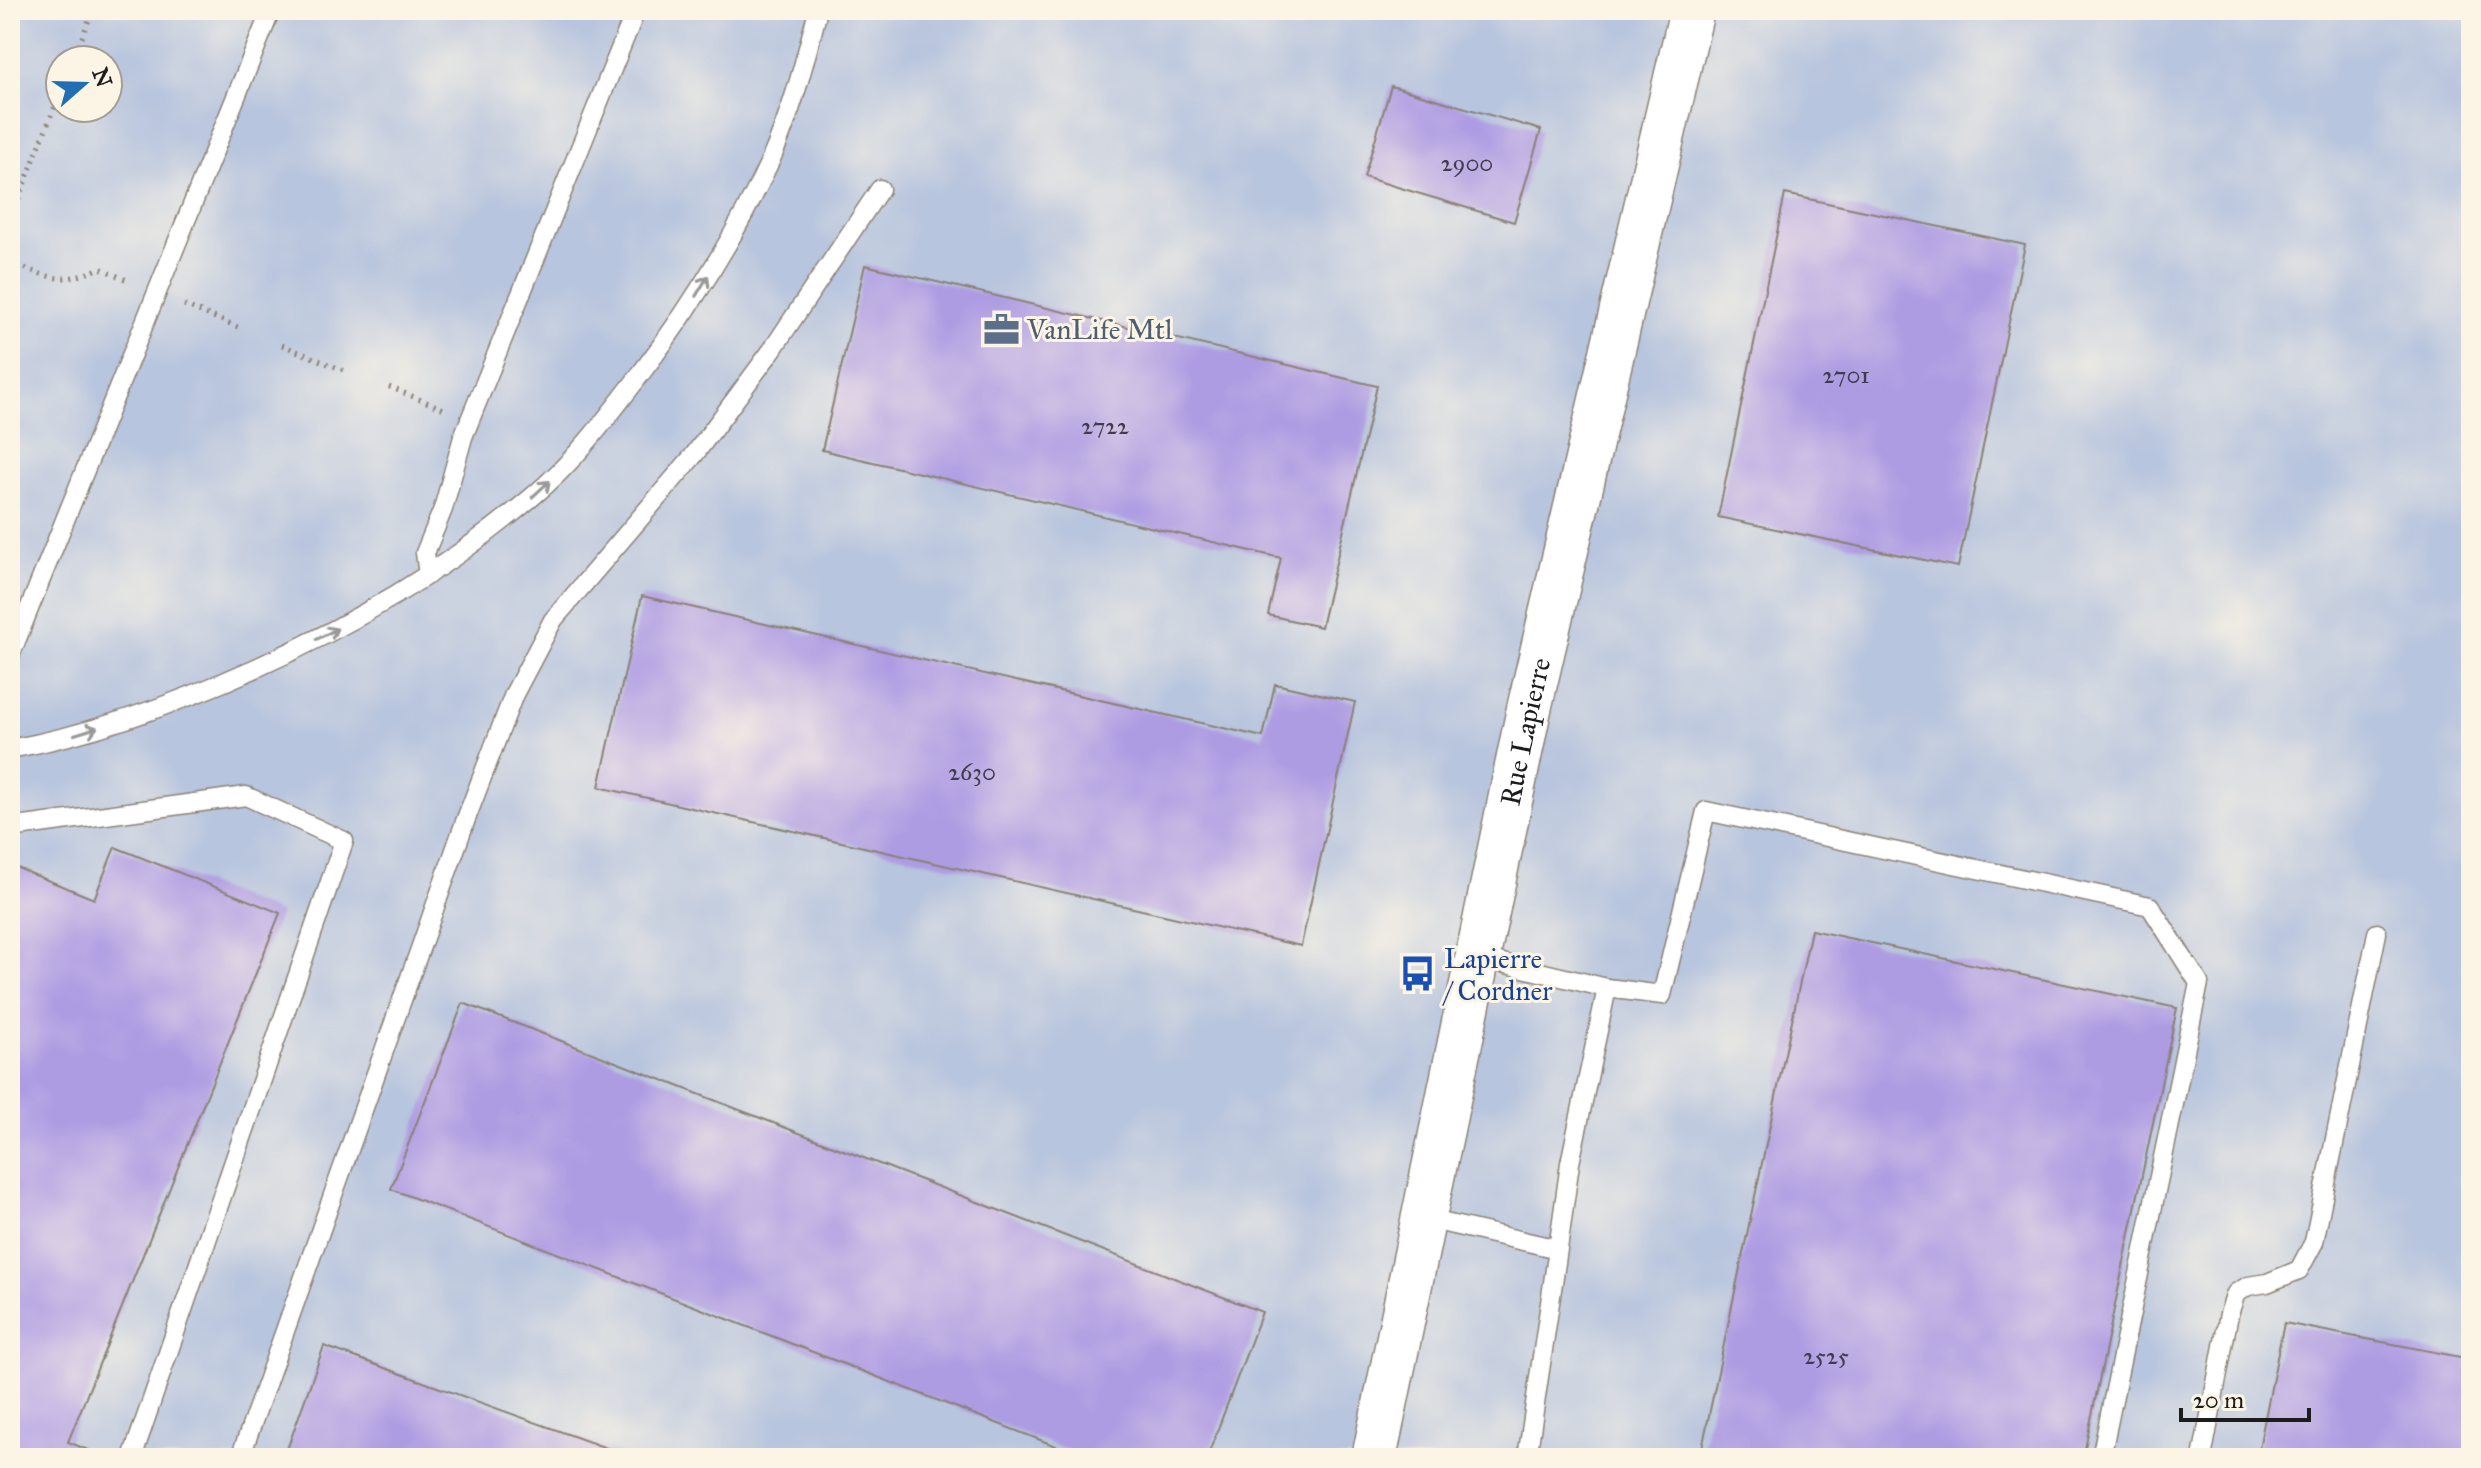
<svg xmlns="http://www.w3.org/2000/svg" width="2481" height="1468" viewBox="0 0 2481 1468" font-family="'IM FELL Great Primer',serif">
<rect width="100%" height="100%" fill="#fcf5e5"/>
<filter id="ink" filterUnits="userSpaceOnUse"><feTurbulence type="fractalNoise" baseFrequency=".0125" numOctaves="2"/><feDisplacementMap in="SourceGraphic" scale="16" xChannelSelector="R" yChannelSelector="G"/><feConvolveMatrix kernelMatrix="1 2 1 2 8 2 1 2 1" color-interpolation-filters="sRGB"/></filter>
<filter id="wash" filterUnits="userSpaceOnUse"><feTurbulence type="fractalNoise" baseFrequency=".006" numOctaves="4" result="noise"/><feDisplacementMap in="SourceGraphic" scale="32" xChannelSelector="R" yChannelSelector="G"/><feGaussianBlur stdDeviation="1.8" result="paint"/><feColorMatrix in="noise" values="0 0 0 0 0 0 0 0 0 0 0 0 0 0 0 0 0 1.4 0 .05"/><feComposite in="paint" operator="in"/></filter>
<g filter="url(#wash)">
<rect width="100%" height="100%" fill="#f7e6ce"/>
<path fill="#b8c5de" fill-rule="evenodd" d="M10,10h2461v1448h-2461zM60,60h48v48h-48z"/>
<g id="blocks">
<path fill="#ae9ce3" d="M1391,86l150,44 -27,92 -150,-45z
M1785,194l240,51 -67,322 -240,-50z
M865,265l512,121 -56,241 -53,-12 13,-57 -459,-108z
M642,596l621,141 12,-53 80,18 -54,244 -702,-159z
M115,847l165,66 -212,529 40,16h-98v-593l84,34z
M1811,930l366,78 -94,450h-383z
M463,1003l799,309 -55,146h-120l-696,-269z
M2284,1323l187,36v99h-214z
M324,1346l310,112h-350z"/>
</g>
</g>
<g filter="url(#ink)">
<use href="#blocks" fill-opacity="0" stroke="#8a8175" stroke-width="2"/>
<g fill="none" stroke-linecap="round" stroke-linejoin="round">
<defs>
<path id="service" d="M428,575l-3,-22 18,-44 20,-72 173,-427
M10,656l261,-646
M10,749c84,-15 168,-46 246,-81 100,-45 192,-100 276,-171 40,-33 72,-75 104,-117 52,-68 99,-142 135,-221 21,-47 34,-99 47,-149
M10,828l236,-32 98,45 -212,617
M1477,957l130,31 55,7 44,-184 444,95 49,77 -98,475
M1423,1218l135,31 -31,209
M1558,1249l12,-86 37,-175
M240,1458l226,-639 48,-125 39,-74 141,-165 78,-105 108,-161
M2202,1458l27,-144 7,-21 12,-7 19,-3 32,-13 15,-28 63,-309"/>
<g id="tertiary">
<path id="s1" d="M1374,1458l155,-749 163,-699"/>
</g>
</defs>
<use href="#service" stroke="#8a8175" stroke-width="21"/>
<use href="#tertiary" stroke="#8a8175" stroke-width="47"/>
<path stroke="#8a8175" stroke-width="5" stroke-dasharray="2 6" stroke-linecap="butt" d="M73,60l20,-50
M10,221l50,-128
M10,262c38,15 51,24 90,6l29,13
M184,305l56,23
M282,345l61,25
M389,387l55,22"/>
<use href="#service" stroke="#fff" stroke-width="18"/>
<use href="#tertiary" stroke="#fff" stroke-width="44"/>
</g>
<defs><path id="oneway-shaft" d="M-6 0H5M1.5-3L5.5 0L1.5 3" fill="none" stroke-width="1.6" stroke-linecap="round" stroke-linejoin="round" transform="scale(2)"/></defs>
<g stroke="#999">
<use href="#oneway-shaft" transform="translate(702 286) rotate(-59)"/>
<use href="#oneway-shaft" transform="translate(541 489) rotate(-43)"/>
<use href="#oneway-shaft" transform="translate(327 634) rotate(-27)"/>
<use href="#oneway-shaft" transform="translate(86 731) rotate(-17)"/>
</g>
</g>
<defs>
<symbol id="office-bare" viewBox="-9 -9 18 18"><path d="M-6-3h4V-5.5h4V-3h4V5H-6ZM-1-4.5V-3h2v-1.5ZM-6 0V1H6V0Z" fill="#5c6f8a" stroke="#fcf5e5" stroke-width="2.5" paint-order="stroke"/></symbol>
<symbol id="bus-bare" viewBox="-9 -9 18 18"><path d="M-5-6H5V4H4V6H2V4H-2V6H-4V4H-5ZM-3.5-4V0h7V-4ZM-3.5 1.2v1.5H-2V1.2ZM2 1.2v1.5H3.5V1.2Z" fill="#1a4fb4" stroke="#fcf5e5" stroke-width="2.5" paint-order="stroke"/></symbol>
</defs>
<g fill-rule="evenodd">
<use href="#office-bare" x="976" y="304" width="51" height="51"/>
<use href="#bus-bare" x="1392" y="948" width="51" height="51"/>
</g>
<g text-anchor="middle" stroke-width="6" stroke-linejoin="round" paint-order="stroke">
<g font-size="24" fill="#403c4e">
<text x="1467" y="171">2900</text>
<text x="1846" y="383">2701</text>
<text x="1105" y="434">2722</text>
<text x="972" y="780">2630</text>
<text x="1826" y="1364">2525</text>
</g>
<g font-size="28" fill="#4e5e75" stroke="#fcf5e5" text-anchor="start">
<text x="1027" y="339">VanLife Mtl</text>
</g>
<g font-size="28" fill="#1c1c1c" stroke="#fcf5e5">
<text dy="10" stroke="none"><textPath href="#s1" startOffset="742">Rue Lapierre</textPath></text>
</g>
<g font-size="28" fill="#164399" stroke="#fcf5e5" text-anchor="start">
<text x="1444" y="968">Lapierre<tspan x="1444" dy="32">/ Cordner</tspan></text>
</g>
</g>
<rect width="2481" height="1468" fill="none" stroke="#fcf5e5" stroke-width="40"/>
<g transform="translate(84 84) rotate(70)"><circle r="38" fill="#fcf5e5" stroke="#a29e95" stroke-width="2"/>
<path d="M0-6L14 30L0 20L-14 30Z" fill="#1f6fb2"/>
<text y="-12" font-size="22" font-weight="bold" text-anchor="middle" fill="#1c1c1c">N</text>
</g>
<path d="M2181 1408v12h128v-12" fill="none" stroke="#1c1c1c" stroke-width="4"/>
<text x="2193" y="1408" font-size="24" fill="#1c1c1c" stroke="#fcf5e5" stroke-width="6" paint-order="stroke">20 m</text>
</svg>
